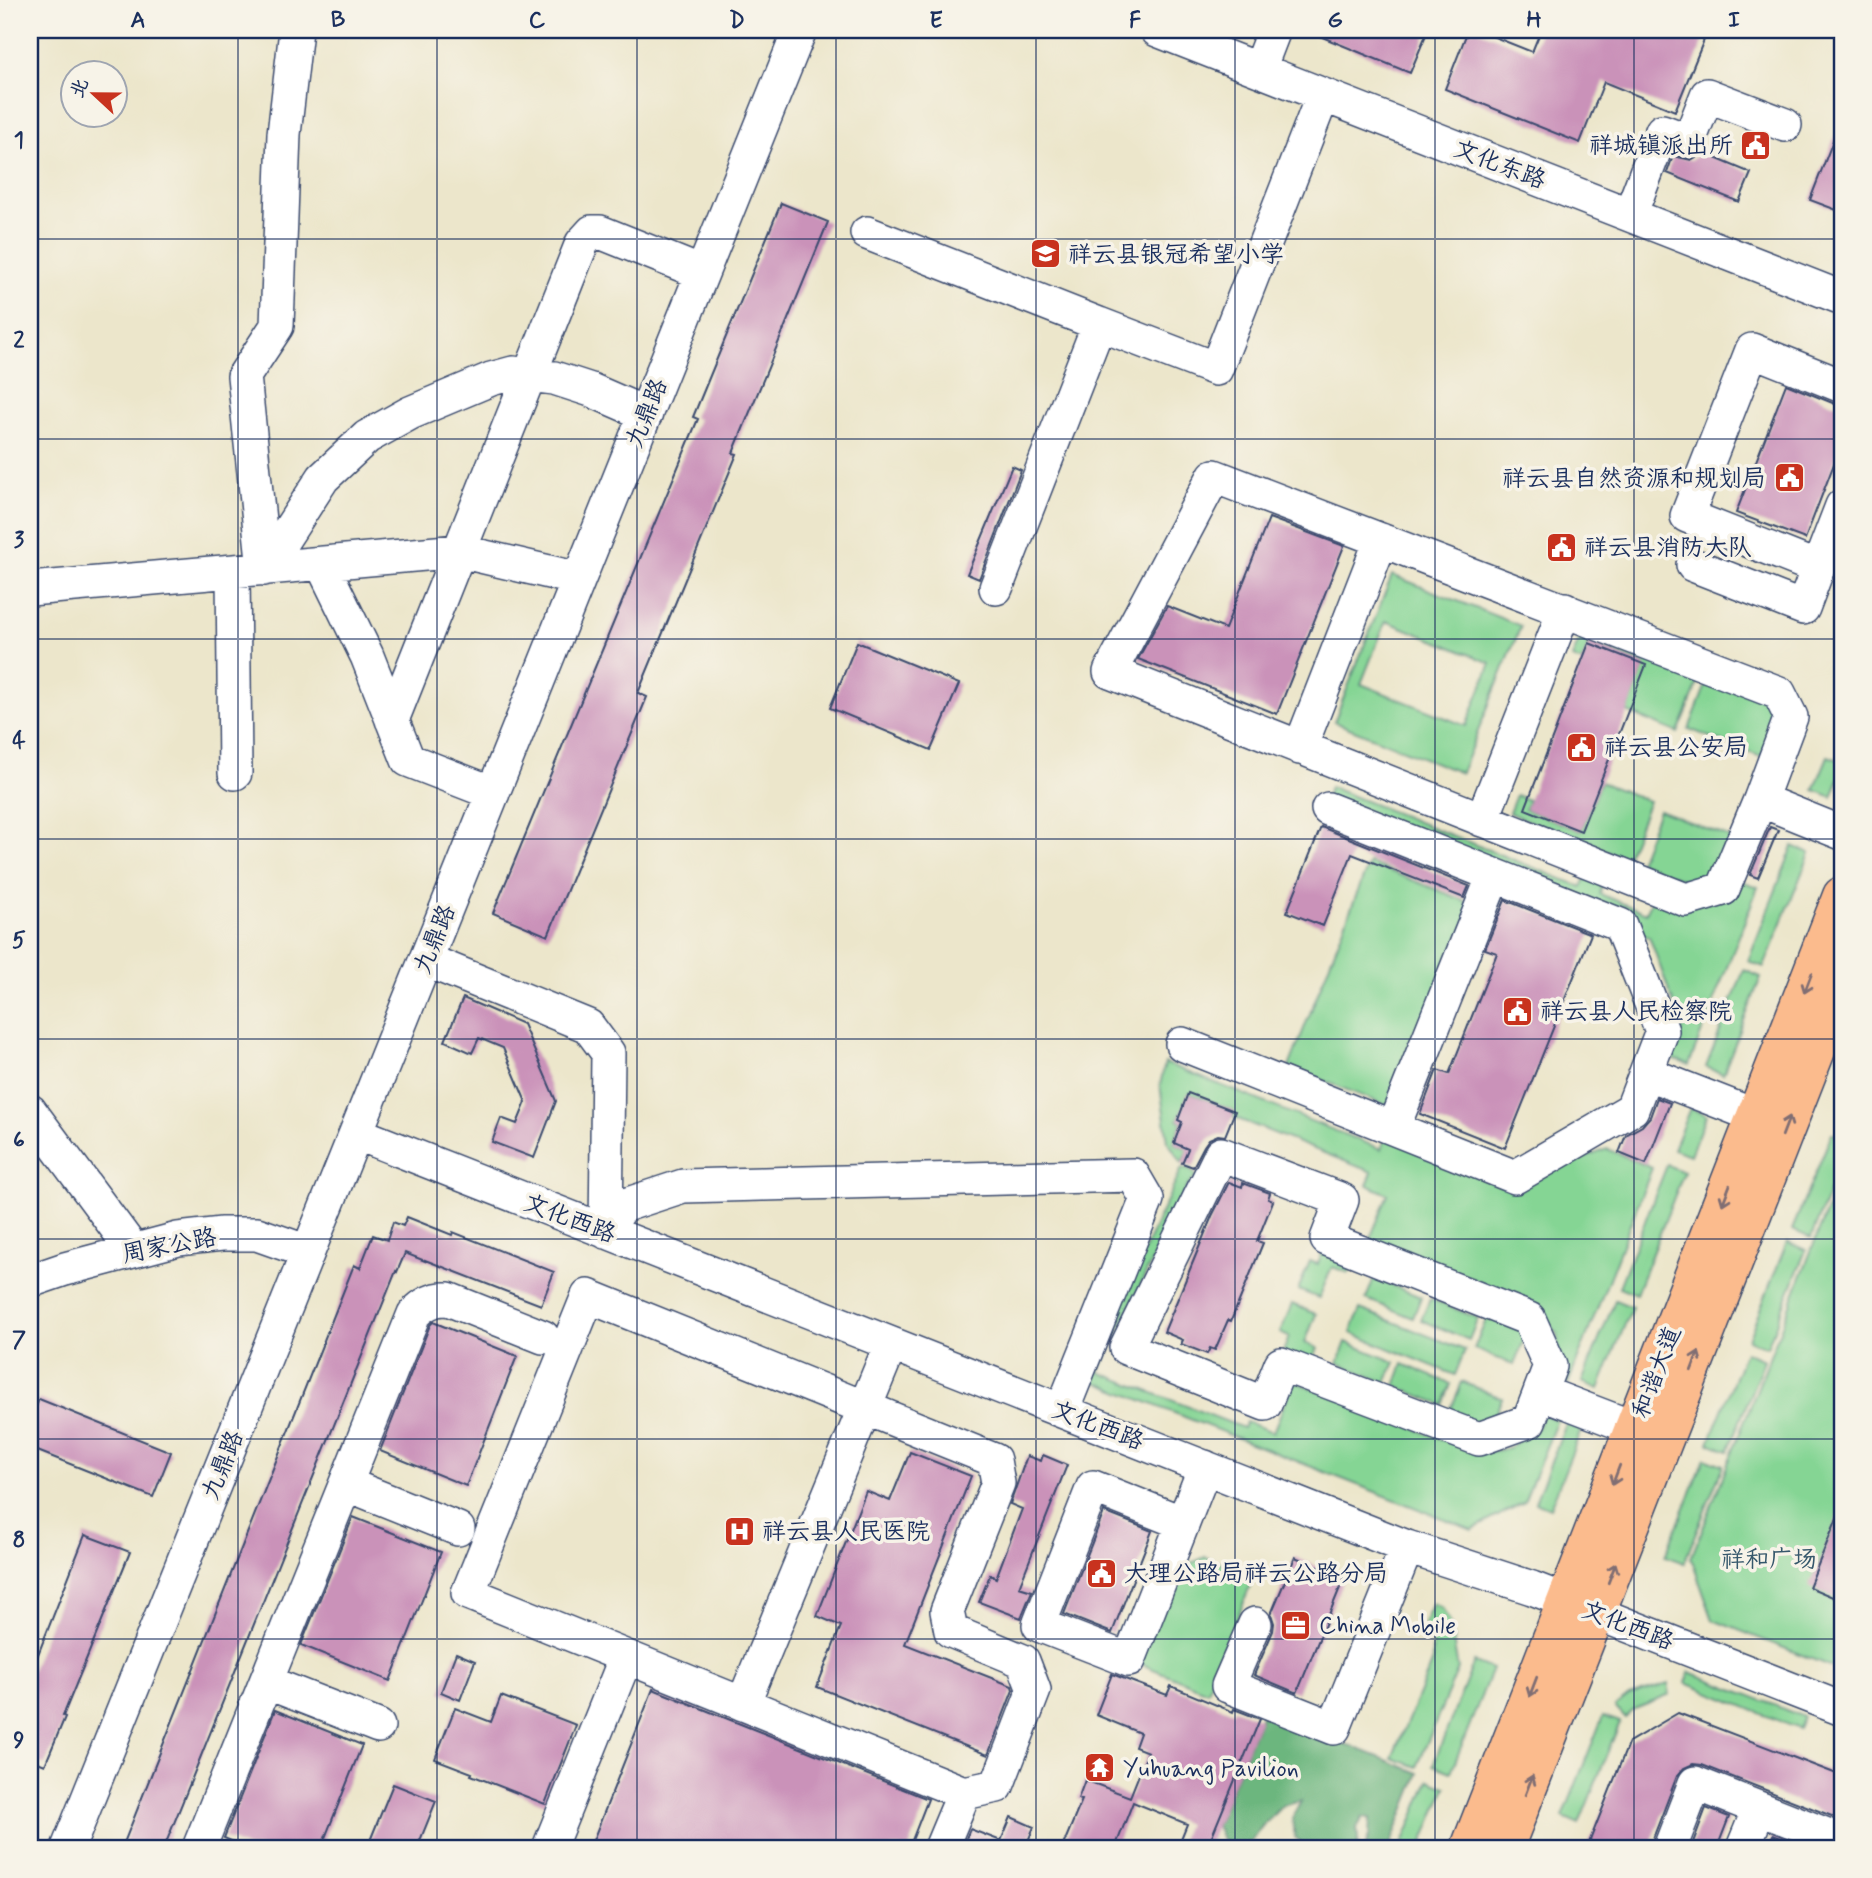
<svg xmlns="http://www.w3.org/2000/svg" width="1872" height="1878" viewBox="0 0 1872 1878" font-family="Mynerve,'LXGW WenKai TC',sans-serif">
<rect width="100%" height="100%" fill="#f7f3e8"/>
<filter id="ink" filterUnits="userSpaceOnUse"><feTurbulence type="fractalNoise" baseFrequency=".0143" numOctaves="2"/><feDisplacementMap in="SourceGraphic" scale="14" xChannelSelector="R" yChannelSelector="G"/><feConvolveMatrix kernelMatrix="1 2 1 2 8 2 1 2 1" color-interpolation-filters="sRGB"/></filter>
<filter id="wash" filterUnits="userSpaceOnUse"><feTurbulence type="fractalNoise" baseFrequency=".00686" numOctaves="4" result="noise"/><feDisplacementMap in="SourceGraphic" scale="28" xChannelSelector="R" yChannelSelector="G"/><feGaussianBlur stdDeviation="1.57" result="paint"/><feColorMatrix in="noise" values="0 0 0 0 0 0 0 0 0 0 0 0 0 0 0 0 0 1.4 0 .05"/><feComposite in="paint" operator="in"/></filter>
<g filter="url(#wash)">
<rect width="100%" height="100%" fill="#ece6cb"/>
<path fill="#85d594" stroke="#508279" stroke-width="2" fill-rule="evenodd" d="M1392,575l129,51 -60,147 -127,-51zM1386,621l105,42 -25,63 -105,-42z
M1583,630l119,44 -24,59 -51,-21 18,-47 -55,-22 -8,19 -10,-4z
M1709,677l63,25 7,10 -18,45 -72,-28z
M1828,756l14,5v10l-10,26 -18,-7z
M1600,782l49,19 -23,58 -117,-46 7,-18 12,5 -3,9 56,22z
M1330,787l252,100 7,-16 16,6 -5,17 46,19 7,-15 80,-20 25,9 -69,178 -21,-8 -2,-21 17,-7 -34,-93 -17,2 -307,-139z
M1659,810l72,28 -17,45 -12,4 -63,-25z
M1793,846l17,7 -46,114 -16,-6z
M1369,863l104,41 -80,204 -104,-41z
M1744,970l17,7 -38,97 -17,-7z
M1165,1063l216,86 6,-15 138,47 82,-32 45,19 -84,216 -18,-6 9,-24 -2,-20 -28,-33 -159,-62 18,-45 -21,-9 5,-13 -139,-55 1,-6 -45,-18 -11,27 4,2 -8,21 14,6 -6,14 -14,-21 -8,-57z
M1690,1108l16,7 -16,40 -17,-6z
M1832,1133l10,4v22l-31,79 -19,-8z
M1667,1165l17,7 -48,122 -17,-7z
M1182,1168l8,1 6,7 -9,11 -88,185 144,56 3,-6 27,10 21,-51 183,72 30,-4 30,-21 6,-14 14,6 -33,82 -52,28 -387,-152z
M1842,1172v499l-129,-51 -22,-62z
M1787,1242l19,8 -39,97 -19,-7z
M1324,1248l31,12 -6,13 -17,-6 -13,31 -21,-8 12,-29 8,3z
M1374,1278l47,19 -8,21 -47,-19z
M1430,1299l48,19 -9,22 -48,-20z
M1615,1300l17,7 -33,82 -17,-7z
M1292,1304l24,10 -11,29 13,5 -6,15 -29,-11 6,-15 -9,-4z
M1360,1309l105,41 -10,25 -104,-42z
M1488,1315l40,16 -14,34 -40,-16z
M1346,1342l49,20 -9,21 -48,-20z
M1745,1352l19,8 -36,91 -19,-8z
M1403,1364l48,20 -8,21 -48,-19z
M1462,1382l40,16 -14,34 -40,-16z
M1566,1424l15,6 -31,78 -15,-6z
M1705,1458l18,7 -39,98 -19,-7z
M1205,1557l49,20 -47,114 -71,-29 37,-91z
M1433,1603l9,5 8,14 8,47 -41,98 -25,-9 40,-95v-26l-8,-13z
M1474,1662l18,7 -41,103 -18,-7z
M1690,1672l114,45 -5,12 -113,-46z
M1668,1684l2,11 -35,14 -10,9 -10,-11 14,-11z
M1603,1716l17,6 -41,102 -16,-7z
M1429,1780l17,7 -25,61h-20z"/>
<path fill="#6cb67e" stroke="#44726e" stroke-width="2" d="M1263,1711l156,62 -30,75h-24l4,-12 1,-18 -7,-1 -6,11 1,9 -1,11h-60l5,-5 -7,-6 -3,-18 9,-18 -19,5 -19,19 -14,19 3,4h-23l-7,-9 -6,-13z"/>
<g id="blocks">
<path fill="#ca92b9" d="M1305,30h123l-18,43z
M1468,30h9l55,22 9,-22h167l-33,81 -71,-29 -24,61 -135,-54z
M1841,120l1,1v91l-32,-12z
M1703,153l48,20 -12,29 -72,-29 6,-17 18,4z
M781,203l47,19 -95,231 4,1 -99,239 9,4 -99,239 -55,-23 205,-494 -5,-2z
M1786,384l49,20 7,1v38l-37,96 -69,-26z
M1012,466l9,4 -42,109 -12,-5z
M1269,518l75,28 -67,168 -139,-55 29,-53 58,23z
M857,642l102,42 -28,66 -101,-42z
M1589,643l57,22 -65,166 -56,-22z
M1321,827l148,59 -5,12 -112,-44 -29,72 -36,-14z
M1770,827l8,3 -20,48 -8,-3z
M1505,900l86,34 -86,214 -85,-34 17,-44 12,4 48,-121 -12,-4z
M463,998l60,26 33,77 -22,57 -42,-16 9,-24 16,6 9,-22 -23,-54 -24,-10 -7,15 -27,-12z
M1188,1093l47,18 -10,25 -7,-1 -9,4 -5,7 -11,21 -11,-4 6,-14 -14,-6 8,-21 -4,-2z
M1657,1098l13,5 -24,61 -27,-11 7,-18 16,-9 8,-9z
M1229,1182l13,5 1,-4 27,10 -2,6 5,2 -16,40 6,2 -32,78 -3,-1 -13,30 -5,-2 -3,6 -26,-10 2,-4 -19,-8 48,-116z
M407,1217l45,18 1,-3 101,40 -13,33 -116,-45v1l-20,-8 -8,19 -1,-1 -232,577h-42l232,-583 6,3 13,-33 14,5 6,-18 10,4z
M433,1322l84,34 -51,130 -86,-35 50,-126z
M39,1399l132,53 -18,45 -123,-49v-26z
M910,1452l61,24 -66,168 107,42 1,4 -25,65 -171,-68 24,-61 -24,-10 49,-125 24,10z
M1043,1455l24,10 -48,122 13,4 -11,27 -42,-16 11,-27 6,3 26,-69 -12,-5 17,-48 14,5z
M1842,1506v95l-33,-14z
M1104,1512l48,19 -40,102 -48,-19z
M353,1517l88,35 -51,129 -89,-36z
M85,1535l45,17 -67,164 2,1 -20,48 -15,-6v-84z
M1295,1557l49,21 -47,115 -43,-18 19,-44 1,-8 -3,-9z
M456,1653l19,8 -15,39 -19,-8z
M1112,1674l55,21 4,-9 62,26 1,-3 26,10 -53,129h-27l4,-8 -3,-1 6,-15 -54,-22 -18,46h-53l20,-48 -4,-1 7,-19 45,17 18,-45 -13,-5 5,-14 -44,-18z
M653,1689l275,110 -19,49h-319z
M501,1696l75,29 -31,79 -74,-29 1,-2 -37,-14 20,-51 36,14z
M275,1710l87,35 -41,103h-73l-24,-10z
M1678,1713l164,63v44l-140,-55 -9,-1 -9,4 -7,8 -25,65 -1,7h-64l42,-106z
M393,1784l43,17 -19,47h-50z
M1706,1808l23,9 -12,31h-26z
M1011,1817l23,10 -9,21h-63l8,-19 31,12z
M1773,1835l35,13h-40z"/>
</g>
</g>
<g filter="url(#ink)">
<use href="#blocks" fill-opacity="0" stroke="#3a4a6e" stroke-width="2"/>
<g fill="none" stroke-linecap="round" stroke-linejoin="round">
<defs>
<path id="minor" d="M296,30l-12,104 -7,192 -33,50 20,193 59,-91 44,-41 43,-24 81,-34 22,-6 41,5 37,12 55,24
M1157,30l685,268
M1259,69l15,-39
M1630,215l32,-84 27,10 18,-46 78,30
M867,233l232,91
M1842,386l-90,-36 -65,166 131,52 24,-62
M1214,476l565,217 12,24 -31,83 -37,89 -37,11 -576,-228z
M322,564l45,92 41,104 85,33
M1693,565l110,43 15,-40
M233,572l2,201
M996,588l103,-264 117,45 107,-274
M30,589l429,-38 120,28
M392,720l190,-477 10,-11h8l102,41
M1300,748l81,-208
M1760,800l82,33
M1482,820l83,-211
M426,960l162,66 20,27 -2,179
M1182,1044l333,133 117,-68 30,-78 -42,-106 -292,-116
M1646,1073l110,43
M30,1111l103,139
M1393,1128l101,-253
M356,1133l1051,414 125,41 310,121
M1221,1154l121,46 -15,39 202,80 21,47 -21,55 -50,18 -198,-75 -16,40 -139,-56z
M606,1232l16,-26 61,-20 450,-11 14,24 -85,212
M30,1281l35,-12 113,-30 44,-5h35l51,18
M588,1296l406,164 4,23 -51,128 4,20 72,30 11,29 -37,96 -33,7 -496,-200z
M1540,1392l94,36
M346,1484l112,45
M1183,1523l-90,-36 -54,138 90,35 76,-193
M1255,1624l-27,62 106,42 73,-181
M266,1682l112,44
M743,1704l148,-360
M68,1848l732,-1818
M199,1848l215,-534c9,-10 20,-16 34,-15l95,38
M549,1848l77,-191
M941,1848l23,-55
M1670,1848l25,-65 147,58
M1743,1848l16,-39"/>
<path id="major" d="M1470,1848l372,-952
M1504,1848l338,-864"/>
</defs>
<use href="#minor" stroke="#3a4a6e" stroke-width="36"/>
<use href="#major" stroke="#3a4a6e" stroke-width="41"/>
<use href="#minor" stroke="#fff" stroke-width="33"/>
<use href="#major" stroke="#fbbb8d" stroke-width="38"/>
</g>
<defs><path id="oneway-shaft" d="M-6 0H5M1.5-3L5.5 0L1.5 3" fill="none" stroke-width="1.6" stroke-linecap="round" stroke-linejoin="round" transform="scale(1.75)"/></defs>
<g stroke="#806e73">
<use href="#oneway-shaft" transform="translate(1808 983) rotate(111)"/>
<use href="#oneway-shaft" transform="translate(1786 1126) rotate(-69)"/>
<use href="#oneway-shaft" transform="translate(1726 1195) rotate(111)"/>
<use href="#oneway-shaft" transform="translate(1695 1361) rotate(-69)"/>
<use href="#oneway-shaft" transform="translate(1616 1475) rotate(111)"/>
<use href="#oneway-shaft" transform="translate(1612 1573) rotate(-69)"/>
<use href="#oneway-shaft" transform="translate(1533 1687) rotate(111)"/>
<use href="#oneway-shaft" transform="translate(1529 1785) rotate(-69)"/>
</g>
</g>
<path fill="none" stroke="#1b2f5e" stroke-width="2" stroke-opacity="0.55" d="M238,30v1818M437,30v1818M637,30v1818M836,30v1818M1036,30v1818M1235,30v1818M1435,30v1818M1634,30v1818M30,239h1812M30,439h1812M30,639h1812M30,839h1812M30,1039h1812M30,1239h1812M30,1439h1812M30,1639h1812"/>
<defs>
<symbol id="civic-square" viewBox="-11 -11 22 22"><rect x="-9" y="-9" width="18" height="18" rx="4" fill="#c8321e" stroke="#f7f3e8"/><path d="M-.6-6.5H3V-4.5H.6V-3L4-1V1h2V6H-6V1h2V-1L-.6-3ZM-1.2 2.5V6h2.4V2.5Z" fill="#fff"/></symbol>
<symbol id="school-square" viewBox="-11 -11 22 22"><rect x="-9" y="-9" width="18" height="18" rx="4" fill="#c8321e" stroke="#f7f3e8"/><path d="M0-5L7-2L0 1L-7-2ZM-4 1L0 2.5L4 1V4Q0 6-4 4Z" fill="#fff"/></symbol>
<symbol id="hospital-square" viewBox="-11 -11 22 22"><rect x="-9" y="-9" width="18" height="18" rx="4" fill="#c8321e" stroke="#f7f3e8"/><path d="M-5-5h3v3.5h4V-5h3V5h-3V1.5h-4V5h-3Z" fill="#fff"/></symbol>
<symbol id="office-square" viewBox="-11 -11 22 22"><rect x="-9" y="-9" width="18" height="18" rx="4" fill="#c8321e" stroke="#f7f3e8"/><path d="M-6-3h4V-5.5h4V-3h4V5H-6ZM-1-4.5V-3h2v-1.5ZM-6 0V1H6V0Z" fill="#fff"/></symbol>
<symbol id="temple-square" viewBox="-11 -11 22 22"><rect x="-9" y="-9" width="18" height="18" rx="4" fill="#c8321e" stroke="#f7f3e8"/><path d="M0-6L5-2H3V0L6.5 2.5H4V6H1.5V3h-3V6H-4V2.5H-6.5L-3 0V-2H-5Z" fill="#fff"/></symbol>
</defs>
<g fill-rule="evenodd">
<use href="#civic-square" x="1738" y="128" width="35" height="35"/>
<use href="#school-square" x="1028" y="236" width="35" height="35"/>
<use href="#civic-square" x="1772" y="460" width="35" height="35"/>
<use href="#civic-square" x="1544" y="530" width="35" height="35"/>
<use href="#civic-square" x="1564" y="730" width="35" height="35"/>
<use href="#civic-square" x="1500" y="994" width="35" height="35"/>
<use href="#hospital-square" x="722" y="1514" width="35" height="35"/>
<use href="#civic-square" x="1084" y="1556" width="35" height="35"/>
<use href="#office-square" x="1278" y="1608" width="35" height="35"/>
<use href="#temple-square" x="1082" y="1750" width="35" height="35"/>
</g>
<g text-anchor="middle" stroke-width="7" stroke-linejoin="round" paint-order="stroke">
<g font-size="24" fill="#1b2f5e" stroke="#f7f3e8" text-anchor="start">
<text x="1733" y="153" text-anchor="end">祥城镇派出所</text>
<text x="1068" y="262">祥云县银冠希望小学</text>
<text x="1766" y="486" text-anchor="end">祥云县自然资源和规划局</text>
<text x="1584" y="555">祥云县消防大队</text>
<text x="1604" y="755">祥云县公安局</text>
<text x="1540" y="1019">祥云县人民检察院</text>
<text x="762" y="1539">祥云县人民医院</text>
<text x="1124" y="1581">大理公路局祥云公路分局</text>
<text x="1319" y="1633">China Mobile</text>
<text x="1123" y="1776">Yuhuang Pavilion</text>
</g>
<g font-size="24" fill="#1b2f5e" stroke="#f7f3e8">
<text transform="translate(1500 164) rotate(21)" y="8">文化东路</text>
<text transform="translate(646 413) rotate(-68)" y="8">九鼎路</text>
<text transform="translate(434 939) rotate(-68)" y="8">九鼎路</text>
<text transform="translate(570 1218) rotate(21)" y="8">文化西路</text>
<text transform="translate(169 1245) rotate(-11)" y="8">周家公路</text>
<text transform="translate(1656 1372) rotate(-69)" y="8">和谐大道</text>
<text transform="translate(1098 1425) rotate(21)" y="8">文化西路</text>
<text transform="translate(222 1465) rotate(-68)" y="8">九鼎路</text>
<text transform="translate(1628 1625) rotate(21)" y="8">文化西路</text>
</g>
<g font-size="24" fill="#36586c" stroke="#f7f3e8">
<text x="1769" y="1567">祥和广场</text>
</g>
</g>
<rect width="1872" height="1878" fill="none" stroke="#f7f3e8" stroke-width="77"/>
<g transform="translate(94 94) rotate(292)"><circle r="33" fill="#f7f3e8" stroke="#9fa5b1" stroke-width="2"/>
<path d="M0-5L12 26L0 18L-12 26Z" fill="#c8321e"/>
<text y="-10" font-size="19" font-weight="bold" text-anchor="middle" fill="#1b2f5e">北</text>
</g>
<rect x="38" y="38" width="1796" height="1802" fill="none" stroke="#1b2f5e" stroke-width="2.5"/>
<g font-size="23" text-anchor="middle" font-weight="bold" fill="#1b2f5e">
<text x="138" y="27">A</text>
<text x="338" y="27">B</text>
<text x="537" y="27">C</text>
<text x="737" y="27">D</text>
<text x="936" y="27">E</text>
<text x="1135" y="27">F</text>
<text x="1335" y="27">G</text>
<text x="1534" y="27">H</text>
<text x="1734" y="27">I</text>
<text x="19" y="147">1</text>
<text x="19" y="347">2</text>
<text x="19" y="547">3</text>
<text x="19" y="747">4</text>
<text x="19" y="947">5</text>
<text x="19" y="1147">6</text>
<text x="19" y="1347">7</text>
<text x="19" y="1547">8</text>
<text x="19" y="1747">9</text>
</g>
</svg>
